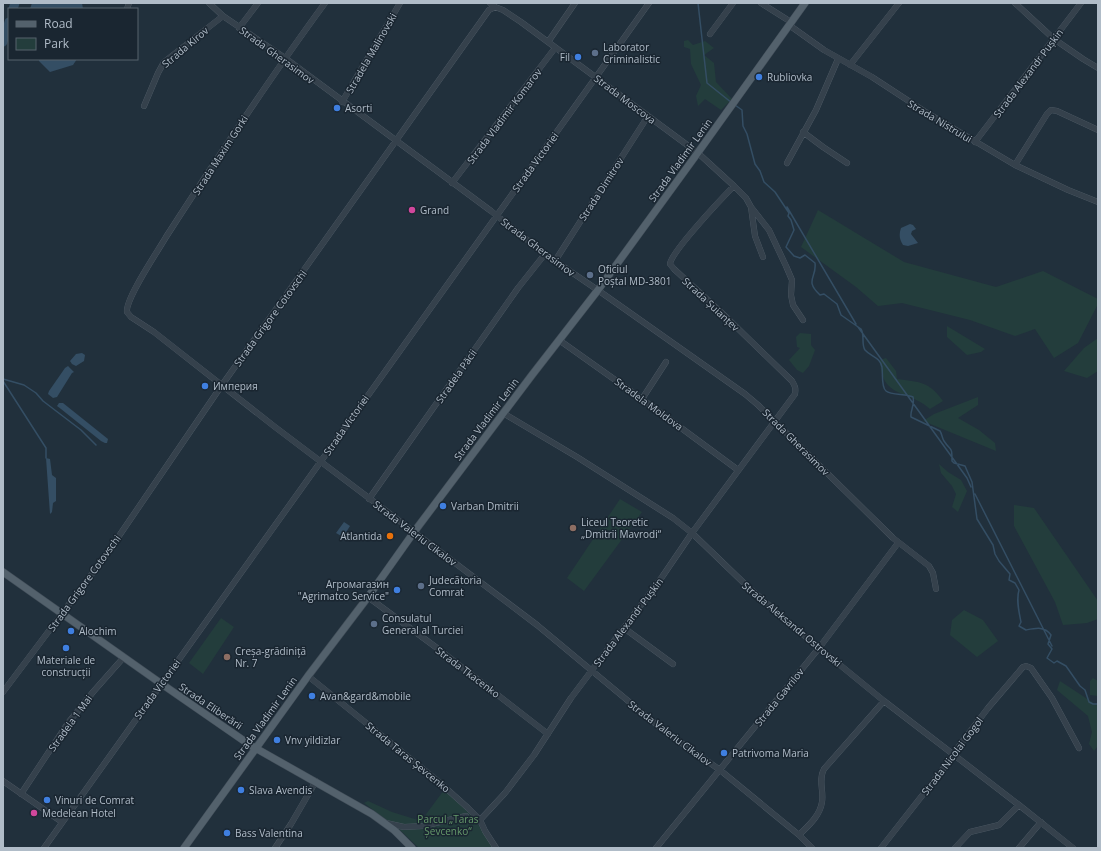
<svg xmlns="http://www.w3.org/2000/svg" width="1101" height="851" viewBox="0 0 1101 851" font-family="'Open Sans',sans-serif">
<rect width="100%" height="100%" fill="#21303c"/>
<path fill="#233d3c" d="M688,40l5,5 12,-4 9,7 -10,7 10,8 2,19 16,17 -11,11 -16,-11 -7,7 -2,-10 5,-11 -10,-21 -1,-15 -6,-2v-6z
M818,210l86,52 92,25 47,-16 55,28v5l-20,39 -24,15 -19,-29 -20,7 -45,-16 -68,-17 -24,3 -22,-19 -55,-40z
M947,326l38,23 -4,3 -14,3 -20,-18z
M800,333l11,1v11l4,5 -6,16 -6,7 -6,-3 -8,-10 11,-12 -3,-1 -1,-10z
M1098,338v33l-11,7 -23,-7 20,-23z
M886,358l10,13 1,8c22,3 32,2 46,22l-13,8c-22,-20 -49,-10 -50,-49z
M978,397v8l-20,13 21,12 16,13 1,8 -73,-30 11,-7z
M939,464l9,8 13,8 6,11 -9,21 -6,-5 4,-13 -4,-8 -11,-13z
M620,499l22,13 -58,79 -17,-13z
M1014,505l20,3 64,93v18l-11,4 -24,2 -8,-23 -41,-76z
M964,610l19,10 15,21 -21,16 -27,-22 2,-15z
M221,618l13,9 -31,47 -14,-11z
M1093,678l5,3v15l-8,-1v-14z
M1060,681l38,25v40l-4,5 -5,-7 3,-12 -4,-16 -31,-26z
M444,790l27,23 22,35h-74l-18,-17 -37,-28 4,-2 24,11 29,9z"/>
<path fill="#344e64" d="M32,3h50l1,6h-53z
M39,59h38l-4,6 -23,7 -11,-11z
M910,224l3,1 3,4 -4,2 -1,3 7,9 -10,3 -5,-1c-4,-6 -4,-11 -2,-17z
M82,353l3,2 -1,6 -8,5 -4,-2 -2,-3 6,-7z
M68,366l6,6 -2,1 -15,24 -4,1 -5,-4 1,-3 16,-23z
M59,403h4l45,36 -1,4h-2l-4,-2 -40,-32 -4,-3z
M46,458l4,1 2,16 4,3v23l-3,2 -1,9 -2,2z
M344,522l6,4 -7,11 -7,-4z"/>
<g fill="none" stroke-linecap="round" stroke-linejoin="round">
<path stroke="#344e64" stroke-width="1.5" d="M698,3l9,80 25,20
M735,105l7,5 1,16 4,8 8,30 5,7 4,11 11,10 14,21 -1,3 3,4 3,10 -8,17 8,9 6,2 5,-3 10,8c2,15 -11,17 5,32l4,-1 13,10 4,11 20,14c4,6 0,15 4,21 6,7 15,7 17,17 1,6 -1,20 4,24 5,4 19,3 27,6 2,9 -3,13 -2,20l29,14c2,3 2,7 4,10 7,11 8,4 8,20l2,2 11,3 7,16 5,37 16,26 2,9 4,7 11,13 -1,6 6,3 4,7c-3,10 0,22 2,32l-2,4 7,4c10,-2 19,-4 25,5l-3,9 4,5 -5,9 7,5 3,-2 9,5 14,20 5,4 4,12 4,2h5
M787,207l69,117
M858,327l109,151 4,9
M3,379l21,6 12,8 7,8 38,29 15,15
M3,381l43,67v10
M975,494l77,152"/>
<path stroke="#344e64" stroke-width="9" d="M13,9l2,-6
M3,42l6,-20"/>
<defs>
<path id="minor" d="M209,3l14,13 62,42 206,153 54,43 57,39 143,101 13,11 135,133 36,28 4,7 3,16
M325,3c-56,76 -108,155 -159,234 -8,14 -41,62 -39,75l4,5 23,15 121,95 262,198 126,105 57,40 79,65 13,13
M490,3l5,4 8,3 18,12 177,131 36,33 12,12 5,9 4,29 8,21
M761,3l30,19
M1015,3l39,36 29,20 15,9
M127,9l2,-6
M789,25l35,25 48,27 52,34 91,54 53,25 30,12
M239,28l19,-25
M710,34l23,-31
M548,42l27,-39
M850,65l49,-62
M342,102l58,-99
M144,106l14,-33 6,-11 59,-46
M803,132l20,15 24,16
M975,142l106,-139
M787,163l29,-53 22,-51
M1015,165l32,-51 4,-4 6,1 41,19
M452,183l103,-135
M751,207l18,23 17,36 6,14 -1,15 2,10 10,15
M555,261l93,-145
M559,340l83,59 96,71
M642,399l24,-37
M503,413l74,44 96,61 19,15 56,54 59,51 77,63 135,104 54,43
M369,499l149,-211 27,-34
M368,597l73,54 107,83
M624,628l49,36
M308,676l131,106 29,26 12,12 5,11 11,17
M3,692l103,-137 116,-170 267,-375 6,-3
M3,781l59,41
M21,794l47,-71 25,-31 31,-35
M480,820l25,-27 29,-38 37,-57 91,-121 30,-44 103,-139c1,-6 0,-8 -3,-13l-68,-66 -50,-46 -4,-5c1,-12 53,-67 64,-78
M386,823l18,4 19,-1 43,-10
M799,835c9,-9 21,-19 23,-33 2,-11 -4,-22 2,-33l60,-68
M44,848l605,-845
M275,848l16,-24 25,-43
M656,848l163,-200 79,-105
M881,848l73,-93 5,-9 29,-38 35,-41 3,-1 5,2 21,30 27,50
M955,848l15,-16 29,-7 20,-20
M1019,848l22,-26"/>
<path id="major" d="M3,572l153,108 94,65 122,69 22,16 18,18
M184,848l124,-172 60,-79 46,-65 118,-157 66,-85 96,-132 111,-155"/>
</defs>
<use href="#minor" stroke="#535f6a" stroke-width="6"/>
<use href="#major" stroke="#414d58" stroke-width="8"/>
<use href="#minor" stroke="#35414c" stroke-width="5.5"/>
<use href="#major" stroke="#53616c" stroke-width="7"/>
</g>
<g fill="#5c6f8a" stroke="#1a2631" stroke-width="1.5">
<circle cx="595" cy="53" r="4"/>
<circle cx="590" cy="275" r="4"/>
<circle cx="421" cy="586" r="4"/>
<circle cx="374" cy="624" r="4"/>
</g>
<g fill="#3f7fe0" stroke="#1a2631" stroke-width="1.5">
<circle cx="578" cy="57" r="4"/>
<circle cx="759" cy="77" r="4"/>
<circle cx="337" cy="108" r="4"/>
<circle cx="205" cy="386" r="4"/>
<circle cx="443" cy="506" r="4"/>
<circle cx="397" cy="590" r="4"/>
<circle cx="71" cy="631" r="4"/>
<circle cx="66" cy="648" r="4"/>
<circle cx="312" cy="696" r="4"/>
<circle cx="277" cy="740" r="4"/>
<circle cx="724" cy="753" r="4"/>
<circle cx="241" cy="790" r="4"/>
<circle cx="47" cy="800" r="4"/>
<circle cx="227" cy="833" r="4"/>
</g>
<g fill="#d1479c" stroke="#1a2631" stroke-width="1.5">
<circle cx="412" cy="210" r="4"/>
<circle cx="34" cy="813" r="4"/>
</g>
<g fill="#8d6e63" stroke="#1a2631" stroke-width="1.5">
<circle cx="573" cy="528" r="4"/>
<circle cx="227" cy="657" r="4"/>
</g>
<circle fill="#e8710a" stroke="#1a2631" stroke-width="1.5" cx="390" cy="536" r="4"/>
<g text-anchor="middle" stroke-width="3" stroke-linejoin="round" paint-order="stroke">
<g font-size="10" fill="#b0bcc8" stroke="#1a2631">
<text transform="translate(185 47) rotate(-40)" y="4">Strada Kirov</text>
<text transform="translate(371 53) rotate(-60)" y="4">Stradela Malinovski</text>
<text transform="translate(277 55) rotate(36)" y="4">Strada Gherasimov</text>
<text transform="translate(1028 73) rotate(-53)" y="4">Strada Alexandr Pușkin</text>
<text transform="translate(625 99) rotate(37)" y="4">Strada Moscova</text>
<text transform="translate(504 116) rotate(-53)" y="4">Strada Vladimir Komarov</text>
<text transform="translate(940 121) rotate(31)" y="4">Strada Nistrului</text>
<text transform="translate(220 155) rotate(-57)" y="4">Strada Maxim Gorki</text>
<text transform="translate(680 160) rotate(-54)" y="4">Strada Vladimir Lenin</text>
<text transform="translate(535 162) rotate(-54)" y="4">Strada Victoriei</text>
<text transform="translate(601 189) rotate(-57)" y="4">Strada Dimitrov</text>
<text transform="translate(538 247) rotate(37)" y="4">Strada Gherasimov</text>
<text transform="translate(711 304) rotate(43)" y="4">Strada Șuianțev</text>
<text transform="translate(270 318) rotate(-54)" y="4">Strada Grigore Cotovschi</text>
<text transform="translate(456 376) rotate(-55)" y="4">Stradela Păcii</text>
<text transform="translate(649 404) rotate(36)" y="4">Stradela Moldova</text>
<text transform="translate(486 419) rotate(-53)" y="4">Strada Vladimir Lenin</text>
<text transform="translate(346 425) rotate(-55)" y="4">Strada Victoriei</text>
<text transform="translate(796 442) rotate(45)" y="4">Strada Gherasimov</text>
<text transform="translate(415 533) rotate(37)" y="4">Strada Valeriu Cikalov</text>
<text transform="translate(84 583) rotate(-54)" y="4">Strada Grigore Cotovschi</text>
<text transform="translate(628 622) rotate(-53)" y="4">Strada Alexandr Pușkin</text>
<text transform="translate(792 624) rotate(40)" y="4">Strada Aleksandr Ostrovski</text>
<text transform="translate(468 672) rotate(37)" y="4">Strada Tkacenko</text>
<text transform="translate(157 689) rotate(-54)" y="4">Strada Victoriei</text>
<text transform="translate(779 697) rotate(-51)" y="4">Strada Gavrilov</text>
<text transform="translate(211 706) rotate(34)" y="4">Strada Eliberării</text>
<text transform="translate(265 718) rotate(-54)" y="4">Strada Vladimir Lenin</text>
<text transform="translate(70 723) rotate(-54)" y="4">Stradela 1 Mai</text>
<text transform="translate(670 733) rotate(37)" y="4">Strada Valeriu Cikalov</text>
<text transform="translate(952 756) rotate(-53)" y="4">Strada Nicolai Gogol</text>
<text transform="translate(408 757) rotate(39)" y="4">Strada Taras Șevcenko</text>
</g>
<g font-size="10" fill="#b0bcc8" stroke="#1a2631" text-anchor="start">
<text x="603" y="51">Laborator<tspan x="603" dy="12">Criminalistic</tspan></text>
<text x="570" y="61" text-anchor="end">Fil</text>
<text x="767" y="81">Rubliovka</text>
<text x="345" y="112">Asorti</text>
<text x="420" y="214">Grand</text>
<text x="598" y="273">Oficiul<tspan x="598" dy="12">Poștal MD-3801</tspan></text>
<text x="213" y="390">Империя</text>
<text x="451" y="510">Varban Dmitrii</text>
<text x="581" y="526">Liceul Teoretic<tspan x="581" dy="12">„Dmitrii Mavrodi“</tspan></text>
<text x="382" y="540" text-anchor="end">Atlantida</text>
<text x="429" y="584">Judecătoria<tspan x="429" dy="12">Comrat</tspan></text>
<text x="389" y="588" text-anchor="end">Агромагазин<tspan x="389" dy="12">"Agrimatco Service"</tspan></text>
<text x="382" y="622">Consulatul<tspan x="382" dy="12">General al Turciei</tspan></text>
<text x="79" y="635">Alochim</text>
<text x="235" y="655">Creșa-grădiniță<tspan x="235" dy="12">Nr. 7</tspan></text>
<text x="66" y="664" text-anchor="middle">Materiale de<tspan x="66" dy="12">construcții</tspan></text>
<text x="320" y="700">Avan&amp;gard&amp;mobile</text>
<text x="285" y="744">Vnv yildizlar</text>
<text x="732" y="757">Patrivoma Maria</text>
<text x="249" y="794">Slava Avendis</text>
<text x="55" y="804">Vinuri de Comrat</text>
<text x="42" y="817">Medelean Hotel</text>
<text x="235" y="837">Bass Valentina</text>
</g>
<g font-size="10" fill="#669a6b" stroke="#1a2631">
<text x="448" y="823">Parcul „Taras<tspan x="448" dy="12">Șevcenko“</tspan></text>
</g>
</g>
<rect width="1101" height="851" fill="none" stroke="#b0bcc8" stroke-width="8"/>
<rect x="8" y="8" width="130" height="52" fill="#1a2631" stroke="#56626d"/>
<rect x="16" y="21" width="20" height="6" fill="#53616c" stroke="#56626d"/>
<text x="44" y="28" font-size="12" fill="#b0bcc8">Road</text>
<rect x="16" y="38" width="20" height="12" fill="#233d3c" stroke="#56626d"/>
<text x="44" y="48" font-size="12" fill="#b0bcc8">Park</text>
</svg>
